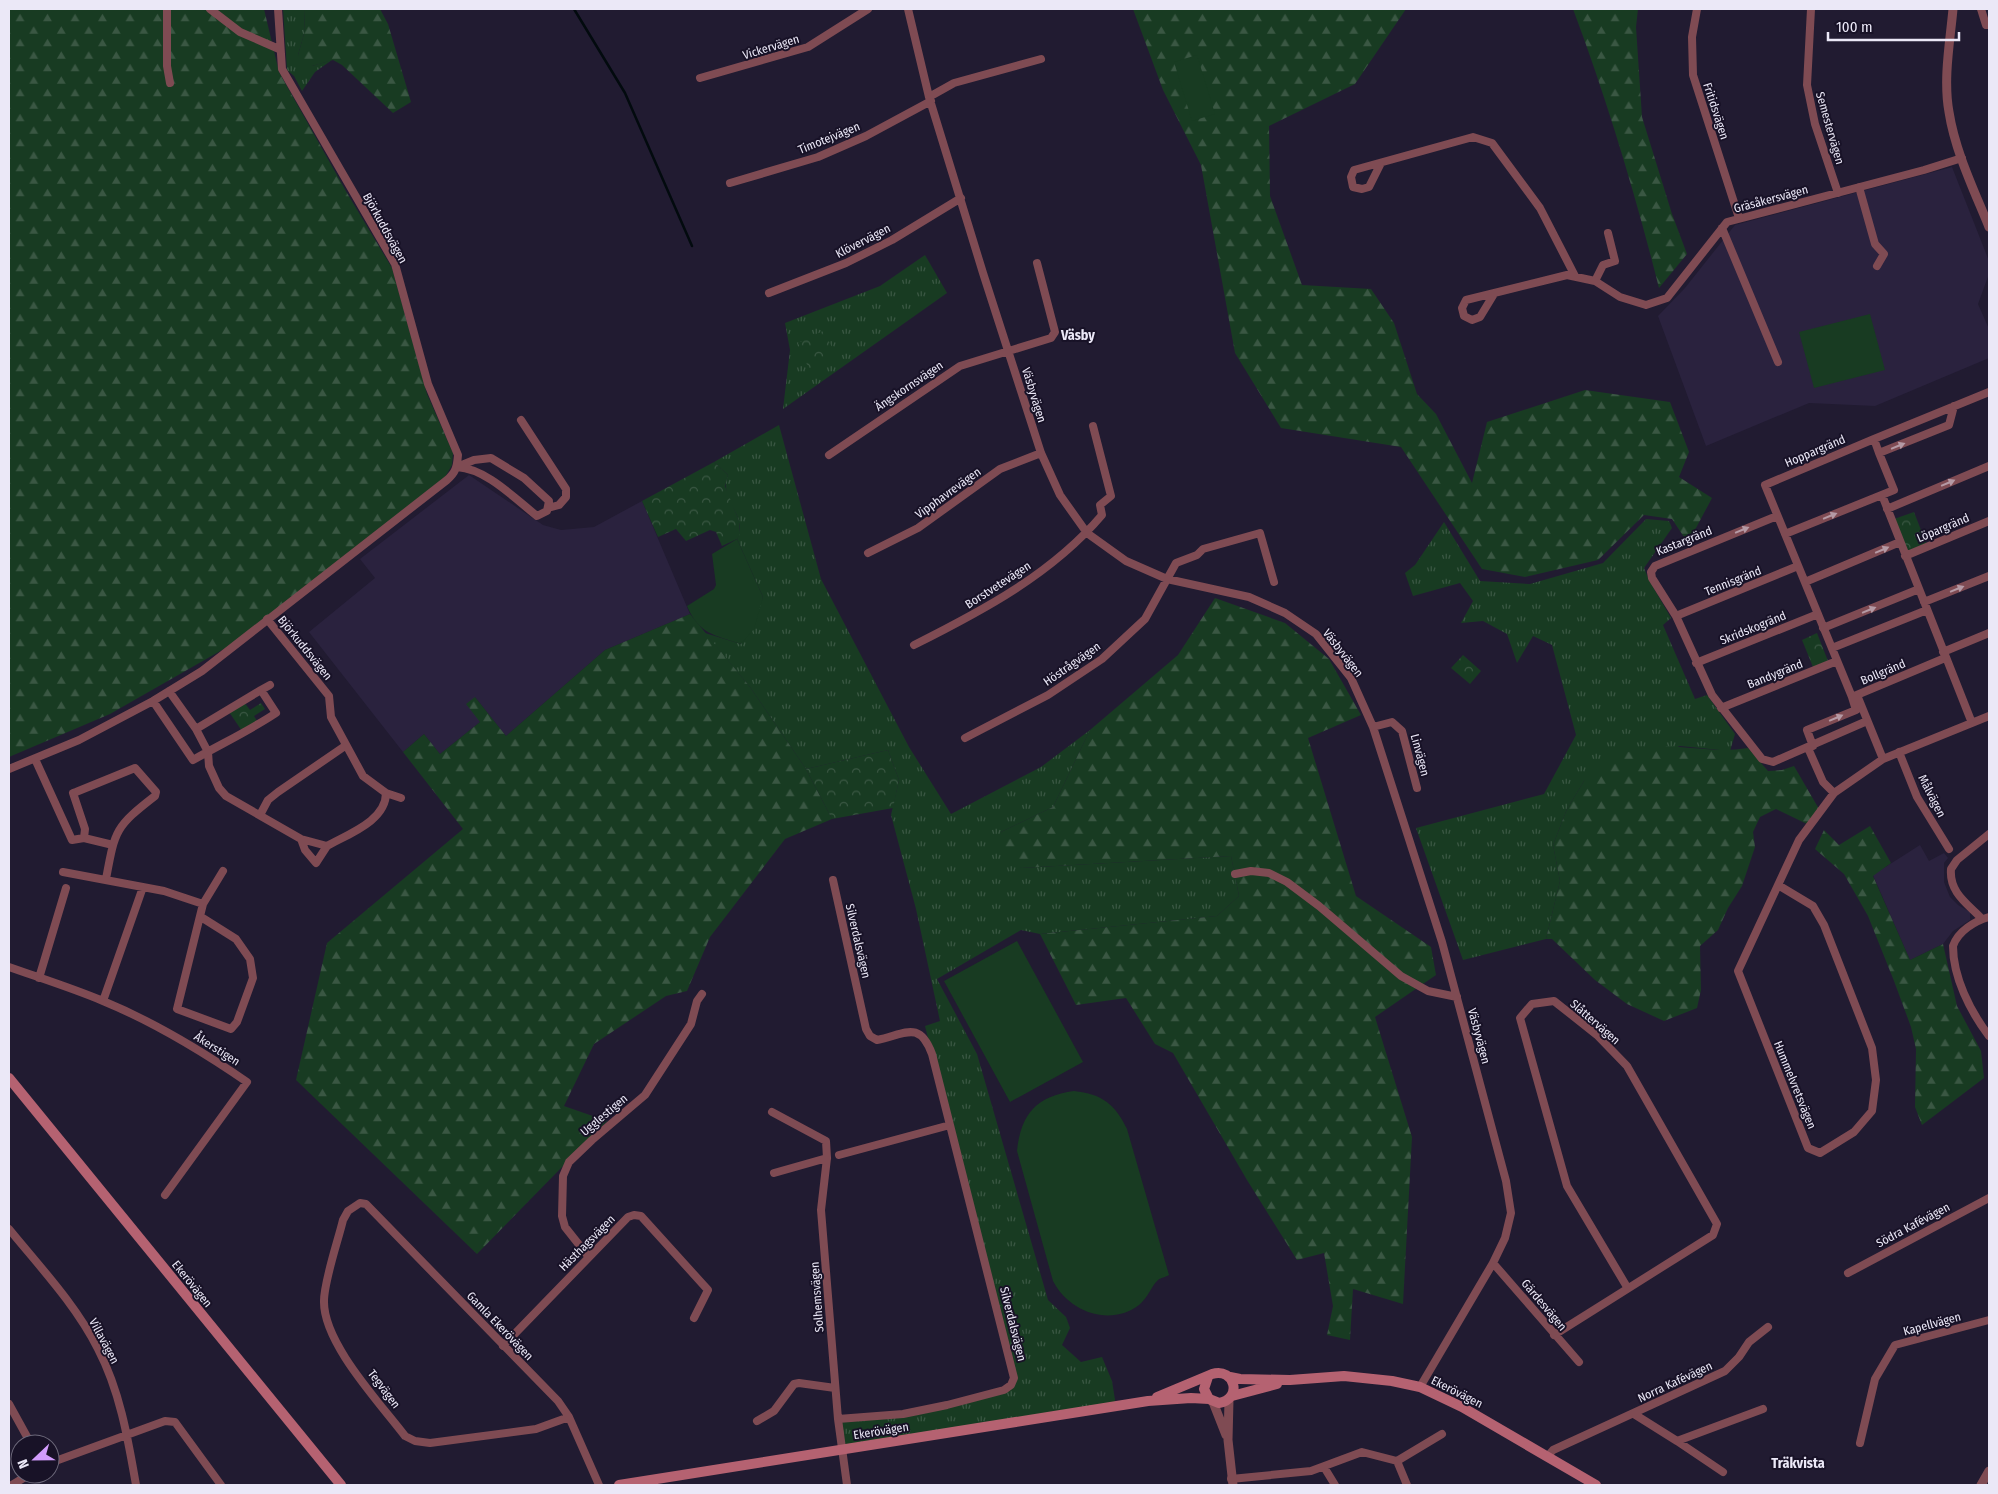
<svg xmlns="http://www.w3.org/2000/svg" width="1998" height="1494" viewBox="0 0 1998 1494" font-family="'Fira Sans Condensed',sans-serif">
<defs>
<pattern id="grass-tufts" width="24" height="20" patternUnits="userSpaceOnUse" patternTransform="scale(1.25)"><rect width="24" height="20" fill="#183b22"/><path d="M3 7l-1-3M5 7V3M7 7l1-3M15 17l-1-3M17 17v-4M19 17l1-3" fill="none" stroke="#3a5743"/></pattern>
<pattern id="forest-firs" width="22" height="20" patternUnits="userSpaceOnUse" patternTransform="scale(1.25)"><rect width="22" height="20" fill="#183b22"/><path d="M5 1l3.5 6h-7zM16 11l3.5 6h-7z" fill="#3a5743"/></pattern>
<pattern id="park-crowns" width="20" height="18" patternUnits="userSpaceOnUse" patternTransform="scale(1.25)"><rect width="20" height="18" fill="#183b22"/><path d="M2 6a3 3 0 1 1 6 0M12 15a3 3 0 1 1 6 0" fill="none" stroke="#3a5743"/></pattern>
</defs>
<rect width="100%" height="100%" fill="#211b31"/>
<path fill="#2a223e" d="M1952,167l37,94v13l-11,30 11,25v29l-114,48 -66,-3 -103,43 -48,-130 27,-28 50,-63z
M469,475l74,50 18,5 33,-3 48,-26 48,113 -85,36 -99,86 -31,-39 5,25 -40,32 -16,-20 -21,18 -94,-120 66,-54 -15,-19z
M1920,845l9,16 15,-8 4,5 -4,5v19l6,15 8,8 12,7v8l-17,11 -10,13 -33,16 -37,-85z"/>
<path fill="url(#grass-tufts)" d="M283,9h22l-1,25 -6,21 14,11 20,-6 -17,12 -13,19 -8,-15 -7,-6z
M925,255l22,38 -164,116 7,-59 -5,-27 95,-37z
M779,425l42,154 88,168 42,67 90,-47 49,-37 -37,77 -52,25 20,36 210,-12 8,40 -22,20 -177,18 -19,-4 -84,49 40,75 71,246 18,17 4,11 -8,17 19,17 21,-5 10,24 4,25 -275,44 -3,-31 65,-5 101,-24 10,-12 -89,-352 15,-5 -24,-112 -25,-94 8,-35 -11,-30 -82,19 -56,-82 -45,-54 36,11 22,-47 -26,-58c10,-18 -10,-35 -11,-52 -1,-4 1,-9 2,-12l-14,-13z
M1646,519l23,2 3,7 -28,40 5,12 22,38 -8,7 32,74 12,-4 28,39 -5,17 -50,-5 -96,35 -17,28 -14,36 7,36 -14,58 -83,21 -47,-132 128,-34 32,-59 -24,-90 -19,-9 -16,27 -10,-29 -24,-13 -22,2 12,-22 -13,-18 -47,13 -8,-23 10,-8 29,-43 36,59 50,3 73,-21z"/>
<path fill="url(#forest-firs)" d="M9,9h255l15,63 68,121 45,75 35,126 26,59 -1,12 -7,12 -216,169 -119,68 -101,43z
M305,9h75l8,15 23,78 -18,11 -51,-48 -9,-5 -21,6 -10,-1 -4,-10 6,-21z
M1133,9h273l-51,75 -86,42 1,70 32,89 69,4 23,34 23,71 19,20 36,69 15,-61 98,-32 85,12 19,50 -10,25 33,21 -24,45 -16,-24 -28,-4 -46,45 -73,17 -43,-8 -81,-122 -120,-19 -46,-75 -34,-188 -38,-75z
M1573,9h65l-2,18 6,90 30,97 15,40 -28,34c-24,-95 -52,-188 -86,-279z
M1215,598l70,25 44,36 32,56 -53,23 48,158 75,51 5,28 -61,42 37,120 -9,167 -50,-15 -3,51 -23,-5 6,-29 -9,-53 -27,7 -50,-80 -74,-127 -18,-9 -29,-46 -50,7 -36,-71 177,-18 22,-20 -8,-40 -210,12 -15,-14 -5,-22 52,-25 37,-77 88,-75z
M690,614l60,73 56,82 26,50 -47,20 -75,98 -23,54 -21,5 -72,48 -30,62 43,15 -130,133 -181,-174 31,-137 136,-114 -60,-77 21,-18 16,20 40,-32 -14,-18 9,-7 31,39 99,-86z
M1657,746c31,0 61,7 91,2l20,23 14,-1 12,-4 25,43 -12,15 -31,-15 -16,8 -7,15 2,15 -13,39 -14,22 -10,22 -18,16 1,44 -4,18 -33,13 -37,-17 -32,-24 -43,-41h-6l14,-58 -7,-36 14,-36 17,-28 16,-18 28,-11z
M1870,826l21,37 -18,13 37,84 33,-16 14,62 24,45 3,27 -62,47 -7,-18 1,-58 -5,-22 -17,-46 -26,-65 -24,-42 -29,-25 9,-19 15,15z"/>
<path fill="url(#park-crowns)" d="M823,331l14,25 -26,18 -13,-31z
M714,462l14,13 -3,11 14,35 1,13 -3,5 -15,7 -6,-14 -6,-2 -24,11 -10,-12 -18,8 -16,-36z
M1914,512l14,36 -20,8 -14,-37z
M1817,633l11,28 -15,6 -11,-27z
M1463,655l18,16 -11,13 -19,-16z
M244,702l6,8 11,-7 4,6 -11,7 3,5 -15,10 -13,-19z
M888,750l11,30 -6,28 -61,11 -26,-50z"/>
<path fill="#183b22" d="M1197,55l18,59 -23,7 -18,-59z
M1870,314l15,56 -71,18 -15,-56z
M737,539l26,58 -9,32 -13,15c-27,-9 -42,-10 -54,-38l27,-17 2,-4 -4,-31z
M1017,941l66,121 -73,40 -66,-121z
M1074,1091c28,3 41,13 53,38l42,146c-3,2 -9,3 -11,5 -6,5 -10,18 -19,25 -29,22 -70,7 -86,-24l-36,-130c4,-38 20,-55 57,-60z"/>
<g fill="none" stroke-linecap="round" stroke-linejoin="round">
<path stroke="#020a0e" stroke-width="2.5" d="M574,9l51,84 67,153"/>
<path stroke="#7f4b53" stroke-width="8" d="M167,9v57l3,17
M210,9l30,23 39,17
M908,9l21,88 54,176 58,180 19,42 27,38 39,28 41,18 82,18 36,16 31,21 35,44 22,49 69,215 64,239 5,32 -6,25 -12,25 -73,124
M1697,9l-5,28 1,38 46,143
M1811,9l-4,76 8,39 23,69
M1981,9l5,16h3
M700,78l108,-31 60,-38
M929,97l25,-14 87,-24
M1381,163l-12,24 -7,2 -9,-2 -2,-10 3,-7 119,-33 19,6 48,65 35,68
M730,183l88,-26 48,-21 65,-35
M1859,187l16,57 9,10 -7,12
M1722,228l56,134
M1595,281l8,-16 12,-4 -7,-28
M769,293l77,-30 46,-23 69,-42
M1494,294l-14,23 -8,3 -8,-4 -2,-8 4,-8 101,-25 28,6 25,16 26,8 21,-7 60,-76 197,-52 38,-12
M521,420l45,69v8l-7,8 -11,3
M1874,439l115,-47
M829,455l131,-89 91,-28 4,-6 -18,-69
M491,458l33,20 25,23 -2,10 -10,5c-23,-18 -50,-47 -80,-49l17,-7z
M1882,495l90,228
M1887,509l102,-43
M1777,516l-122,50 -4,6 1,6 24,38 36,79 50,64 11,3 94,-41
M1785,534l109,-44 -15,-37
M868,553l50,-25 82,-59 41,-16
M1905,556l84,-35
M1805,582l95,-40
M1924,602l65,-26
M1676,616l122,-50
M1823,628l96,-39
M914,645c68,-34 138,-71 188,-130l-2,-10 11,-9 -18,-70
M1832,648l95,-38
M1943,652l46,-19
M1696,663l122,-49
M261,690l9,-5
M169,691l27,38 12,23 1,14 10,22 7,8 75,43 26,7c21,-12 59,-25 59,-53l-23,-17 -32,-59 -2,-21 -62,-77
M1857,695l26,64
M1852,697l-87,-212 109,-46 5,14 70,-28 5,-19
M153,701l40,59c28,-16 56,-29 83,-47l-15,-23 -65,39
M1721,708l116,-47
M1373,727l19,-5 10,9 15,57
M965,738l83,-43 54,-36 43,-40 31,-56 21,-8 6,-6 57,-16 14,49
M1813,746l-6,-16 49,-20 -4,-13 93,-39
M1808,748l15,34 11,11
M1899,752l18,45 32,52
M35,759l37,81 12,-2 1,-9 -12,-36 3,-1 59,-24 21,24 -1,4c-40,31 -40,34 -49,83
M9,769l70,-29 74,-39 49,-30 245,-191c9,-8 10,-13 11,-25l-30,-71 -33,-120 -113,-195 -4,-60
M386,793l15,5
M260,815l8,-15 10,-8 67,-46
M84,838l29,7
M301,839l4,11 11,13 11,-17
M63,872l101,19 39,13 -26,105 54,20 6,-7 16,-44 -3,-19 -14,-20 -35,-22
M1235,874l16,-3 18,2 18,9 32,24 82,70 27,15 29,6
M833,880l33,149 4,7 7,4c27,-5 42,-21 55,14l82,324 -3,7 -7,5 -57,15 -44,9 -65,5
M1778,885l35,21 11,19 48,123 4,32 -4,31 -18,21 -34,21 -12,-5 -70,-177 61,-131 35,-47 49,-34 106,-43
M203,904l20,-33
M1989,917c-14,4 -31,14 -36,29 0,31 17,65 36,90
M1982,919c-14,-15 -33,-26 -31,-50l6,-9 32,-26
M9,967c31,11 63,21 94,34 51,21 99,50 144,81l-82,113
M39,978l27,-90
M103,1001l40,-114
M772,1112l54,29 1,17 -6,52 17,209 9,66
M839,1155l111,-30
M774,1173l53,-15
M9,1229c31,38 67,76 89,120 22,42 30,90 38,136
M588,1256l-23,-29 -3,-11 1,-40 6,-14 23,-22 53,-45 46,-71 6,-23 5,-7
M1493,1263l86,99
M1848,1273l141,-75
M1554,1335l159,-100 4,-11 -90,-158 -30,-31 -43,-34 -22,3 -12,14 47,168 60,101
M503,1346l125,-129 6,-2 7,1 67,74 -14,28
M9,1404l22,40
M1634,1414l43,27 86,-32
M569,1417l-33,12 -106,14 -15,-2 -10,-5c-25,-33 -82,-93 -81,-135 0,-20 14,-60 19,-81l5,-9 12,-8 6,1 192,197 11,16 30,68
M757,1421l17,-10 20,-27 5,-1 36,5
M1677,1441l46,31
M1860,1443l15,-64 20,-34 94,-25
M1547,1457l6,-7 172,-79 14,-14 10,-15 19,-15
M1397,1461l45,-27
M50,1463l115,-42 10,1 46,63
M1324,1467l11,18
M1231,1479l80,-8 51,-19 35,9 10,24
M12,1485l18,-11"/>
<path stroke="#7f4b53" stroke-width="9" d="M1953,9c-3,33 -10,70 -4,103 6,39 25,78 40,115
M1229,1400l-1,40 5,45
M1213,1402l13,33
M1981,1485l8,-14"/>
<path stroke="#b56271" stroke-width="10" d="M9,1078l332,407
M1230,1377l10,2 50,1 54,-4 48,5 28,6 42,20 134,78
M1232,1396l45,-12
M1157,1397l55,-23c23,-7 31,25 7,29l-10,-4 -5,-10 4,-12
M619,1485l529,-84 43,-3 18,1"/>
</g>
<defs><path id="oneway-solid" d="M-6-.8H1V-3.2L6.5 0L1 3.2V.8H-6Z" transform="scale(1.25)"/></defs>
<g fill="#b59aa5">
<use href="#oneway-solid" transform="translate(1898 446) rotate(-22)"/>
<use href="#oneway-solid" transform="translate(1948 483) rotate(-23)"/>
<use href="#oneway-solid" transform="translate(1830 516) rotate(-22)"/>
<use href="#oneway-solid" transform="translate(1742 530) rotate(-22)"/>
<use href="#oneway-solid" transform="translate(1882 550) rotate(-23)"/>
<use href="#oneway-solid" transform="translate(1957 589) rotate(-22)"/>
<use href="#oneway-solid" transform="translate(1869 610) rotate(-22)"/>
<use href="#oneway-solid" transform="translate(1836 718) rotate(-23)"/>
</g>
<g text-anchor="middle" stroke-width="4" stroke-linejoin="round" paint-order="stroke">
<g font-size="12" fill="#ebe8f7" stroke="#181227">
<text transform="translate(771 47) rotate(-17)" y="4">Vickervägen</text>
<text transform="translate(1716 111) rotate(72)" y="4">Fritidsvägen</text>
<text transform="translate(1830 128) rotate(74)" y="4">Semestervägen</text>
<text transform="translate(829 138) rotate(-22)" y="4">Timotejvägen</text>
<text transform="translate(1771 199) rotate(-15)" y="4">Gräsåkersvägen</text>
<text transform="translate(385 228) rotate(61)" y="4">Björkuddsvägen</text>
<text transform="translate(863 241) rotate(-27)" y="4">Klövervägen</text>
<text transform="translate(909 386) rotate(-34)" y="4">Ängskornsvägen</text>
<text transform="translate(1034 395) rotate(73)" y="4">Väsbyvägen</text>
<text transform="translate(1815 451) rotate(-23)" y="4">Hoppargränd</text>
<text transform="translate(948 493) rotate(-36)" y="4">Vipphavrevägen</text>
<text transform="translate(1943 528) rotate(-23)" y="4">Löpargränd</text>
<text transform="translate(1684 541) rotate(-22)" y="4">Kastargränd</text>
<text transform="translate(1733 581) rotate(-22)" y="4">Tennisgränd</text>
<text transform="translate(998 585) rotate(-33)" y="4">Borstvetevägen</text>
<text transform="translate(1753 628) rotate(-22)" y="4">Skridskogränd</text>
<text transform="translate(305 648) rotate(51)" y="4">Björkuddsvägen</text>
<text transform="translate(1343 653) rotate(52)" y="4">Väsbyvägen</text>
<text transform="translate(1072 664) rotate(-35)" y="4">Höstrågvägen</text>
<text transform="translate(1883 672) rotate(-23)" y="4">Bollgränd</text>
<text transform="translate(1775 674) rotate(-22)" y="4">Bandygränd</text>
<text transform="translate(1420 755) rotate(75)" y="4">Linvägen</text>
<text transform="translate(1932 796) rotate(63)" y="4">Målvägen</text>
<text transform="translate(858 941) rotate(77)" y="4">Silverdalsvägen</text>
<text transform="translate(1595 1022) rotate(41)" y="4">Slåttervägen</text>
<text transform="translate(1479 1036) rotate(75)" y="4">Väsbyvägen</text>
<text transform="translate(217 1049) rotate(32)" y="4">Åkerstigen</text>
<text transform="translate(1795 1085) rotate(68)" y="4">Hummelvretsvägen</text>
<text transform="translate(604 1115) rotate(-40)" y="4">Ugglestigen</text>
<text transform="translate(1913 1225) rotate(-28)" y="4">Södra Kafévägen</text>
<text transform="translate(587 1243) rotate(-45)" y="4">Hästhagsvägen</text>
<text transform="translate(192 1284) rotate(51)" y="4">Ekerövägen</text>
<text transform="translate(817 1297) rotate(-94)" y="4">Solhemsvägen</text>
<text transform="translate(1544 1305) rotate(50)" y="4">Gärdesvägen</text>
<text transform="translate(1013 1324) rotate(76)" y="4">Silverdalsvägen</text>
<text transform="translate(1932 1324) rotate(-15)" y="4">Kapellvägen</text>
<text transform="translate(500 1326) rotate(46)" y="4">Gamla Ekerövägen</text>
<text transform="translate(104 1341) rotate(62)" y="4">Villavägen</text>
<text transform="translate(1675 1382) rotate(-25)" y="4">Norra Kafévägen</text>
<text transform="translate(384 1389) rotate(53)" y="4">Tegvägen</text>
<text transform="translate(1457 1392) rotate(27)" y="4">Ekerövägen</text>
<text transform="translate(881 1431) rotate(-9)" y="4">Ekerövägen</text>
</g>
<g font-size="14" font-weight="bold" fill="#ebe8f7" stroke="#181227">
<text x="1078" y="340">Väsby</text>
<text x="1798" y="1468">Träkvista</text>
</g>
</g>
<rect width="1998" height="1494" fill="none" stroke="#ebe8f7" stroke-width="20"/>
<g transform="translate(35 1459) rotate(248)"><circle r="24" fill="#181227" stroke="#6c687a"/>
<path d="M0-4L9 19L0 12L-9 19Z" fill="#d29cfd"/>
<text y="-8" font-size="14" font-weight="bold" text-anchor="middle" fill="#ebe8f7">N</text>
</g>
<path d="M1828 32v8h131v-8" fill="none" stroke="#ebe8f7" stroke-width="2.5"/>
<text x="1836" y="32" font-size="15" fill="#ebe8f7" stroke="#181227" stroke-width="4" paint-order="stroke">100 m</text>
</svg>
